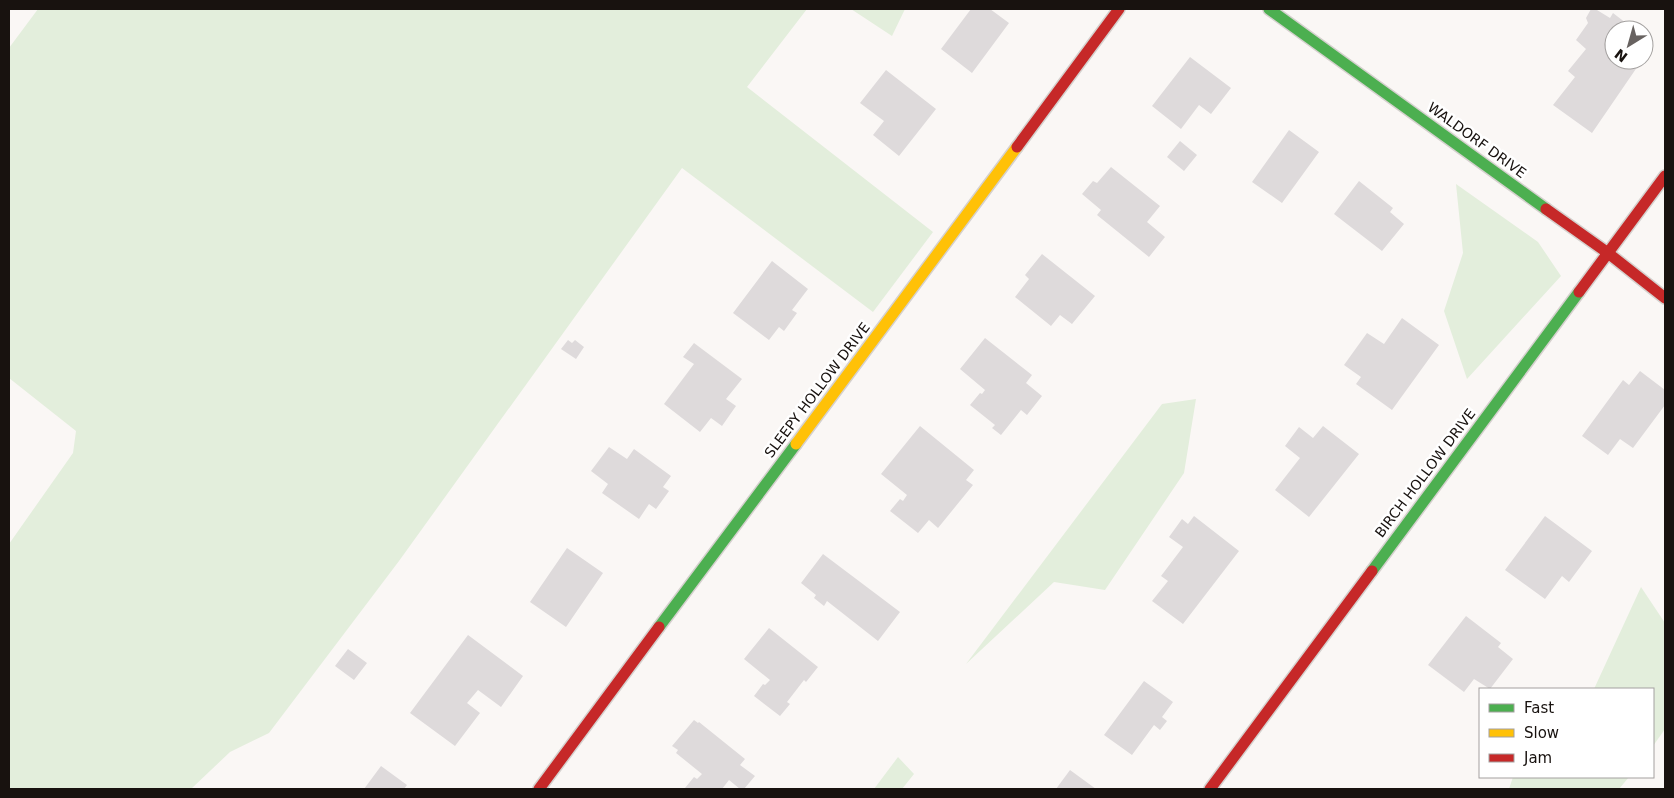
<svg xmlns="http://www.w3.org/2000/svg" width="1674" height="798" viewBox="0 0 1674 798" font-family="'DejaVu Sans',sans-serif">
<rect width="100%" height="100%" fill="#faf7f5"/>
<path fill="#e3eedc" d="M38,9h769l-60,78 186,145 -60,80 -191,-144 -283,393 -130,172 -39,19 -39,37h-182v-245l64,-91 3,-22 -67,-53v-330z
M851,9h54l-13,27z
M1456,184l82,58 23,34 -94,103 -23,-68 19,-58z
M1196,399l-12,74 -79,117 -51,-8 -88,82 196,-260z
M1641,587l24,36v106l-12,17v-57h-59z
M898,757l16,17 -12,15h-28z
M1513,777h116l-10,12h-110z"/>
<path fill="#dedadb" d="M971,9h19l19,14 -37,50 -31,-24z
M1591,9l6,1 13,8 3,-5 22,17h-21v30h28l-50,73 -39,-28 22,-28 -7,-6 18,-22 -10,-9 12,-17 -2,-5z
M1644,37l9,7 -9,14z
M1190,57l41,31 -20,26 -12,-9 -18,24 -29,-23z
M886,70l50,39 -37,47 -26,-21 11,-14 -24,-18z
M1289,130l30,22 -37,51 -30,-21z
M1180,141l17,14 -13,16 -17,-14z
M1111,167l49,39 -13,16 18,15 -16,20 -52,-42 4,-5 -19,-16 11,-13 4,2z
M1359,181l34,27 -3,4 14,12 -22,27 -48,-37z
M1042,254l53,42 -23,28 -12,-9 -9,11 -36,-29 14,-18 -4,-4z
M772,261l36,28 -16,21 5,3 -13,18 -5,-4 -10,13 -36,-27z
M1402,318l37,27 -47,65 -36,-26 5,-7 -17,-12 23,-32 17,11z
M985,338l47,37 -6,8 16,13 -15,19 -6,-5 -20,25 -9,-7 3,-3 -25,-20 10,-12 2,1 3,-4 -25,-21z
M568,340l4,3 3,-3 9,7 -8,12 -15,-10z
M694,343l48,36 -16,20 10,7 -14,20 -11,-8 -11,14 -36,-28 30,-40 -11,-7z
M1640,371l25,19v15l-32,43 -13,-9 -12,16 -26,-19 41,-56 6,5z
M920,426l54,44 -8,10 7,5 -35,43 -9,-8 -11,13 -28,-22 10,-12 3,2 4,-6 -26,-21z
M1323,426l36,28 -50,63 -34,-27 25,-32 -15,-12 14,-19 14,11z
M609,447l18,12 7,-10 37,27 -8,11 6,4 -13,18 -7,-5 -10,15 -37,-26 6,-9 -17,-13z
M1194,516l45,35 -56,73 -31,-23 16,-20 -7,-5 22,-29 -14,-10 13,-18 6,5z
M1545,516l47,35 -23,31 -7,-6 -17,23 -40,-29z
M567,548l36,25 -37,54 -36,-25z
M823,554l77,58 -22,29 -51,-40 -3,5 -10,-8 2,-3 -15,-12z
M1466,616l35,27 -3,4 15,12 -23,30 -16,-10 -10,13 -36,-27z
M769,628l49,39 -12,15 -2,-2 -17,22 3,2 -10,12 -26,-20 9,-12 2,1 5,-5 -26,-21z
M468,635l55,41 -22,31 -23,-17 -11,13 13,10 -25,33 -45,-33z
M348,649l19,14 -13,17 -19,-14z
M1144,681l29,21 -11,15 5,4 -7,9 -6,-5 -22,30 -28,-20z
M694,720l4,3 1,-1 46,37 -5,6 15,11 -11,13h-4l-11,-9 -7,9 -37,-1 9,-11 3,2 5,-5 -26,-21 2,-3 -6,-4z
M381,766l26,19 -3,4h-40z
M1070,770l26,19h-40z"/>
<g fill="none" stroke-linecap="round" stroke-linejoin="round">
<defs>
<path id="fast" d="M1269,9l277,200
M1372,571l207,-279
M659,627l137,-183"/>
<path id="slow" d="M796,444l221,-297"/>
<path id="jam" d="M1017,147l102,-138
M1546,209l62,44 57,45
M1579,292l86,-116
M539,789l120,-162
M1210,789l162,-218"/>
</defs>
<use href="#fast" stroke="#d5d1ce" stroke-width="14"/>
<use href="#slow" stroke="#d5d1ce" stroke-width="14"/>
<use href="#jam" stroke="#d5d1ce" stroke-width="14"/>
<use href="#fast" stroke="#4caf50" stroke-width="11"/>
<use href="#slow" stroke="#ffc107" stroke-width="11"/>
<use href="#jam" stroke="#c62828" stroke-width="11"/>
</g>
<g text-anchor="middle" stroke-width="5" stroke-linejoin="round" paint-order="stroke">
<g font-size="14" fill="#18120f" stroke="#fff">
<text transform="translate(1477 140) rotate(36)" y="5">WALDORF DRIVE</text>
<text transform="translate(817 390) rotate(-53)" y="5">SLEEPY HOLLOW DRIVE</text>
<text transform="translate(1425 473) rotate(-53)" y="5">BIRCH HOLLOW DRIVE</text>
</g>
</g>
<rect width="1674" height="798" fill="none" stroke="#18120f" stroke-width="20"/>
<rect x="1479" y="688" width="175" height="90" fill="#ffffff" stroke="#a3a09f"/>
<rect x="1489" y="704" width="25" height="8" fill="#4caf50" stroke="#a3a09f"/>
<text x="1524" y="713" font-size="15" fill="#18120f">Fast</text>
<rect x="1489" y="729" width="25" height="8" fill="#ffc107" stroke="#a3a09f"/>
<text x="1524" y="738" font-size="15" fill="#18120f">Slow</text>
<rect x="1489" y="754" width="25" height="8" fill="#c62828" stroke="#a3a09f"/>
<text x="1524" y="763" font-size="15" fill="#18120f">Jam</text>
<g transform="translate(1629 45) rotate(217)"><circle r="24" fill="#ffffff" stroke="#a3a09f"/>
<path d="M0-4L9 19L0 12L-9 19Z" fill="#676260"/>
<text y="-8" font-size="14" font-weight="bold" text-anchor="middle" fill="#18120f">N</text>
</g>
</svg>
